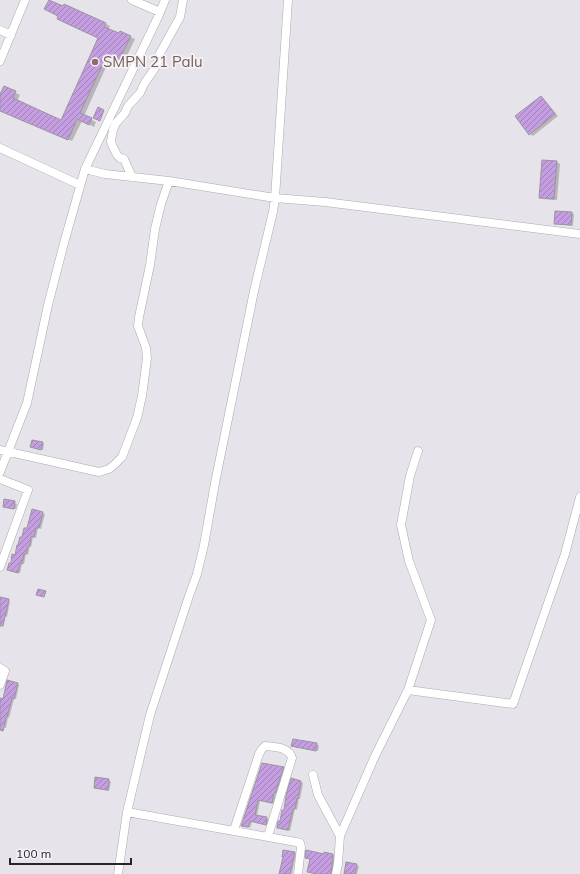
<svg xmlns="http://www.w3.org/2000/svg" width="580" height="874" viewBox="0 0 580 874" font-family="Mulish,sans-serif">
<defs>
<pattern id="building-hatch" width="6" height="6" patternUnits="userSpaceOnUse"><rect width="6" height="6" fill="#c59ee2"/><path d="M-1 1l2-2M0 6l6-6M5 7l2-2" fill="none" stroke="#a081b7"/></pattern>
</defs>
<rect width="100%" height="100%" fill="#e6e4ea"/>
<path fill="#0003" d="M65,5l41,19 4,2 -2,4 22,7 5,2 -11,23 -13,-6 -27,60 12,6 -2,5 -12,-6 -10,20 -72,-31v-14l4,-9 16,8 -3,6 44,20 39,-83 -37,-30z
M541,97l3,2 14,17 -25,20 -3,-2z
M557,162l3,2 -3,36 -14,-1 -3,-2z
M572,213l2,1 -1,12 -16,-2 -2,-1z
M42,443l2,1 -1,6 -12,-3z
M5,500l12,4 -1,5 -10,-2z
M33,510l12,4 -4,15 -3,-1 -2,10 -3,-1 -2,10 -1,-1 -2,9 -2,-1 -2,10h-2l-2,9 -10,-2 -1,-1 19,-40z
M0,598l10,3 -3,16 -2,-1 -5,9z
M18,684l1,1 -3,14h-2l-5,19 -1,-1 -2,11 -6,-2v-21z
M293,740l24,4 2,2 -1,5 -24,-4 -2,-1z
M263,764l22,5 -8,25 -1,-1 -2,11 -14,-3 -3,15 12,3 -1,6 -16,-3 -2,6 -6,-2z
M109,780l2,2 -2,9 -12,-2 -2,-1z
M301,782l2,1 -3,16h-1l-2,11 -2,-1 -5,22 -10,-2v-7l4,-11z
M295,853l1,1 -4,20h-12z
M325,855h8l2,1 -3,18h-15l-6,-1z
M347,863l12,3 -2,8h-15h3z"/>
<path fill="url(#building-hatch)" stroke="#99969b" d="M49,0l14,6 1,-2 42,19 -2,4 15,6 1,-2 11,5 -12,24 -12,-5 -27,58 12,5 -3,7 -12,-6 -9,21 -68,-29v-17l4,-8 12,5 -3,7 48,22 37,-82 -41,-19 1,-3 -14,-7z
M541,96l14,18 -26,21 -14,-19z
M98,107l6,3 -4,11 -7,-3z
M542,160l15,1 -3,38 -15,-1z
M555,211l17,1 -1,13 -17,-1z
M32,440l11,2 -2,8 -11,-3z
M4,499l11,2 -1,8 -11,-2z
M32,509l11,3 -4,16h-3l-2,9h-3l-1,9h-2l-2,8h-2l-2,10h-2l-2,9 -11,-3 2,-7h2l1,-9 3,1 2,-10h1l2,-8h2l2,-9h3z
M38,589l8,2 -2,6 -8,-2z
M0,597l9,2 -6,27h-3z
M7,680l11,3 -4,16 -2,-1 -5,19h-1l-3,14 -3,-1v-32l3,1z
M293,739l24,4 -1,8 -25,-5z
M262,763l22,4 -9,26h-1l-2,10 -14,-3 -3,15 12,2 -1,8 -16,-4 -2,6 -7,-1z
M95,777l14,2 -1,11 -14,-2z
M291,778l10,3 -3,18 -1,-1 -2,11h-2l-5,21 -11,-2v-1l1,-6h2l2,-11h2l2,-15z
M283,850l12,2 -5,22h-11l4,-17h-1z
M306,850l18,4v-2l9,2 -2,20h-14l-10,-2 3,-13 -5,-1z
M346,862l11,2 -2,10h-11z"/>
<g fill="none" stroke-linecap="round" stroke-linejoin="round">
<defs>
<path id="minor" d="M132,0l28,12
M165,0l-7,17 -73,152 20,5 64,7 106,17 50,4 255,32
M0,30l11,5
M0,61l25,-61
M0,148l80,37
M132,177l-8,-18 -4,-1 -3,-3 -5,-10 -1,-4 2,-11 3,-7 9,-10 3,-7 12,-13 4,-9 13,-19 2,-10 21,-38 3,-17
M0,450l99,22 10,-3 6,-5 7,-7 15,-39 5,-22 5,-38 -1,-10 -8,-22 1,-9 11,-52 5,-36 6,-25 8,-23
M0,472l27,-69 21,-98 16,-62 21,-74
M0,479l28,11 -28,77
M0,668l5,3 -5,14
M408,690l23,-70 -22,-59 -8,-36 9,-49 8,-25
M313,775l5,20 22,41 -2,28 -2,10
M127,812l169,30 4,1 1,4 -3,27
M234,830l25,-76 3,-5 3,-3c10,1 24,1 27,12l-24,78
M340,836l35,-80 33,-66 105,14 52,-150 15,-57
M118,874l9,-62 23,-97 39,-119 8,-22 7,-29 11,-62 39,-192 19,-79 2,-14 13,-198"/>
</defs>
<use href="#minor" stroke="#aba9ae" stroke-width="9"/>
<use href="#minor" stroke="#fff" stroke-width="8"/>
</g>
<circle fill="#8d6e63" stroke="#f4f1f7" stroke-width="1.5" cx="95" cy="62" r="4"/>
<g text-anchor="middle" stroke-width="3.5" stroke-linejoin="round" paint-order="stroke">
<g font-size="15" fill="#785e54" stroke="#f4f1f7" text-anchor="start">
<text x="103" y="67">SMPN 21 Palu</text>
</g>
</g>
<path d="M10 858v6h121v-6" fill="none" stroke="#262527" stroke-width="2"/>
<text x="16" y="858" font-size="12" fill="#262527" stroke="#f4f1f7" stroke-width="3" paint-order="stroke">100 m</text>
</svg>
